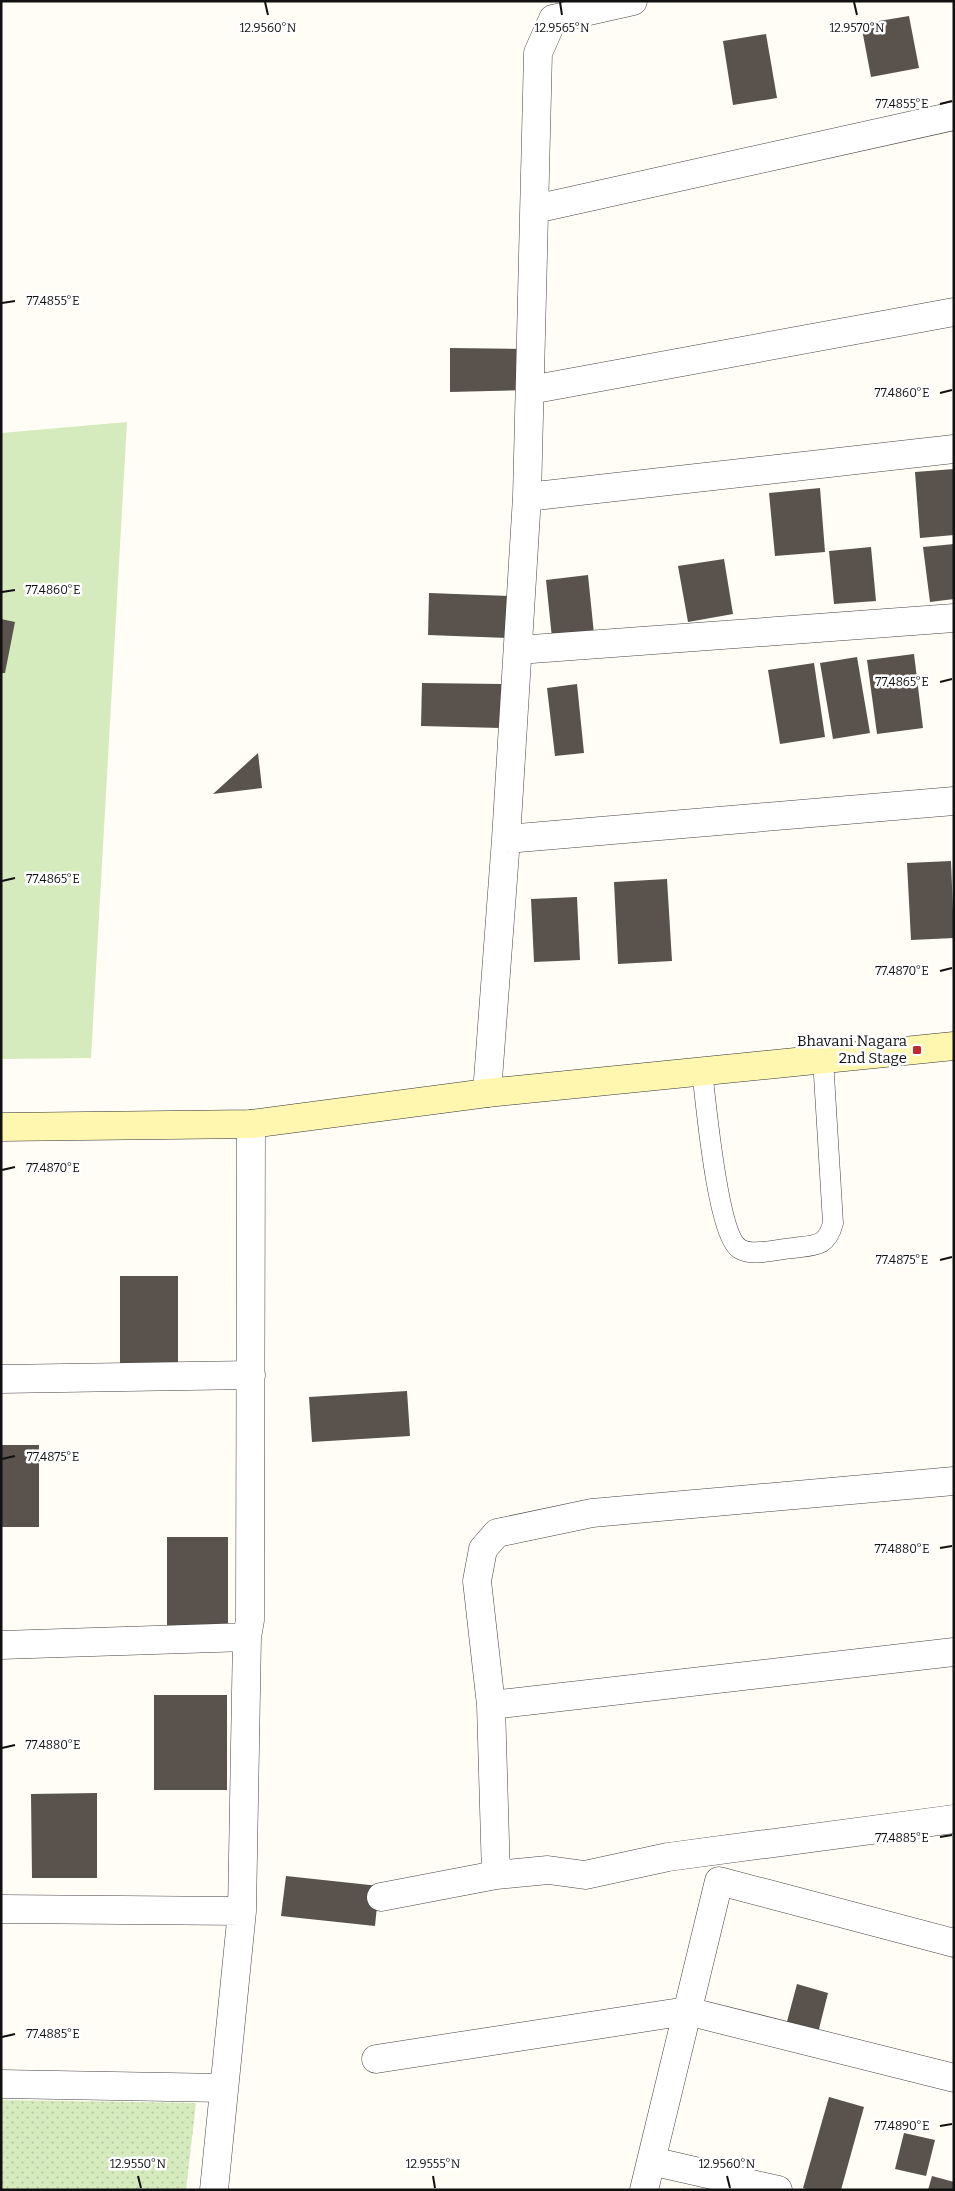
<svg xmlns="http://www.w3.org/2000/svg" width="955" height="2191" viewBox="0 0 955 2191" font-family="Bitter,serif">
<defs>
<pattern id="park-dots" width="8" height="8" patternUnits="userSpaceOnUse" patternTransform="scale(1.25)"><rect width="8" height="8" fill="#d5ebbd"/><path d="M2 2h.1M6 6h.1" fill="none" stroke="#b6c8a1" stroke-width="1.8" stroke-linecap="round"/></pattern>
</defs>
<rect width="100%" height="100%" fill="#fffdf5"/>
<path fill="#d5ebbd" d="M127,422l-36,636 -90,1v-626z"/>
<path fill="url(#park-dots)" d="M1,2100l195,3 -10,87h-185z"/>
<path fill="#5a524d" d="M909,16l10,52 -48,9 -10,-53z
M766,34l11,64 -44,7 -10,-64z
M450,348l76,1 4,41 -80,2z
M954,469v66l-34,3 -5,-66z
M820,488l5,64 -50,4 -6,-63z
M954,544v55l-24,3 -7,-55z
M871,547l5,54 -42,3 -5,-53z
M724,559l9,55 -45,8 -10,-56z
M588,575l6,59 -42,4 -6,-58z
M429,593l80,3 -1,42 -80,-3z
M1,619l14,3 -10,51h-4z
M914,654l9,74 -46,6 -10,-74z
M857,657l13,76 -37,6 -13,-76z
M814,663l11,74 -45,7 -12,-74z
M422,683l79,1v44l-80,-2z
M577,684l7,69 -29,3 -8,-68z
M258,753l4,35 -49,6z
M951,861l3,77 -43,2 -4,-77z
M667,879l5,82 -54,3 -4,-82z
M577,897l3,63 -46,2 -3,-63z
M120,1276h58v91h-58z
M407,1391l3,45 -98,6 -3,-45z
M1,1445h38v82h-38z
M167,1537h61v93h-61z
M154,1695h73v95h-73z
M97,1793v85h-65l-1,-84z
M286,1876l93,10 -4,40 -94,-10z
M797,1984l31,9 -11,44 -32,-8z
M829,2097l35,10 -23,83h-32l-6,-2z
M904,2133l31,7 -9,36 -31,-7z
M932,2176l22,6v8h-26z"/>
<g fill="none" stroke-linecap="round" stroke-linejoin="round">
<defs>
<path id="lane" d="M702,1071c4,30 15,164 38,178 13,8 38,0 53,-1 22,-3 34,-1 40,-25l-10,-164"/>
<path id="street" d="M535,209l419,-93
M530,390l424,-78
M527,497l427,-48
M518,650l436,-32
M506,839l448,-38
M487,1093l19,-254 21,-342 11,-444 15,-34 80,-18
M1,1379l250,-4
M954,1481l-362,32 -95,20 -14,16 -6,32 14,124 5,170 52,-5 37,5 83,-18 286,-38
M1,1645l246,-8
M491,1705l463,-53
M381,1897l115,-22
M1,1909l241,2
M376,2059l311,-48 267,67
M1,2084l223,4
M651,2161l127,29
M214,2190l28,-279 5,-274 3,-17 1,-496
M644,2190l75,-309 235,62"/>
<path id="secondary" d="M1,1127l250,-3 236,-31 467,-47"/>
</defs>
<use href="#lane" stroke="#444" stroke-width="21"/>
<use href="#street" stroke="#444" stroke-width="29"/>
<use href="#secondary" stroke="#333" stroke-width="29"/>
<use href="#lane" stroke="#fff" stroke-width="20"/>
<use href="#street" stroke="#fff" stroke-width="28"/>
<use href="#secondary" stroke="#fff6b0" stroke-width="28"/>
</g>
<path fill="none" stroke="#111" stroke-width="2" d="M265,2l3,13M560,2l2,13M854,2l3,13M940,104l12,-3M2,303l13,-2M940,393l12,-3M2,592l13,-2M940,682l12,-3M2,881l13,-3M940,971l12,-3M2,1170l13,-3M940,1260l12,-3M2,1459l13,-3M940,1548l12,-2M2,1748l13,-3M940,1837l12,-2M2,2037l13,-3M940,2126l12,-2M138,2176l3,12M433,2176l2,12M727,2176l3,12"/>
<rect fill="#c4262e" stroke="#fff" stroke-width="2" x="912" y="1045" width="10" height="10" rx="2.5"/>
<g text-anchor="middle" stroke-width="5" stroke-linejoin="round" paint-order="stroke">
<g font-size="15" fill="#111" stroke="#fff" text-anchor="end">
<text x="907" y="1046">Bhavani Nagara<tspan x="907" dy="17">2nd Stage</tspan></text>
</g>
</g>
<g font-size="12" text-anchor="middle" fill="#111" stroke="#fff" stroke-width="5" stroke-linejoin="round" paint-order="stroke">
<text x="268" y="32">12.9560°N</text>
<text x="562" y="32">12.9565°N</text>
<text x="857" y="32">12.9570°N</text>
<text x="902" y="108">77.4855°E</text>
<text x="53" y="305">77.4855°E</text>
<text x="902" y="397">77.4860°E</text>
<text x="53" y="594">77.4860°E</text>
<text x="902" y="686">77.4865°E</text>
<text x="53" y="883">77.4865°E</text>
<text x="902" y="975">77.4870°E</text>
<text x="53" y="1172">77.4870°E</text>
<text x="902" y="1264">77.4875°E</text>
<text x="53" y="1461">77.4875°E</text>
<text x="902" y="1553">77.4880°E</text>
<text x="53" y="1749">77.4880°E</text>
<text x="902" y="1842">77.4885°E</text>
<text x="53" y="2038">77.4885°E</text>
<text x="902" y="2130">77.4890°E</text>
<text x="138" y="2168">12.9550°N</text>
<text x="433" y="2168">12.9555°N</text>
<text x="727" y="2168">12.9560°N</text>
</g>
<rect width="955" height="2191" fill="none" stroke="#111111" stroke-width="5"/>
</svg>
